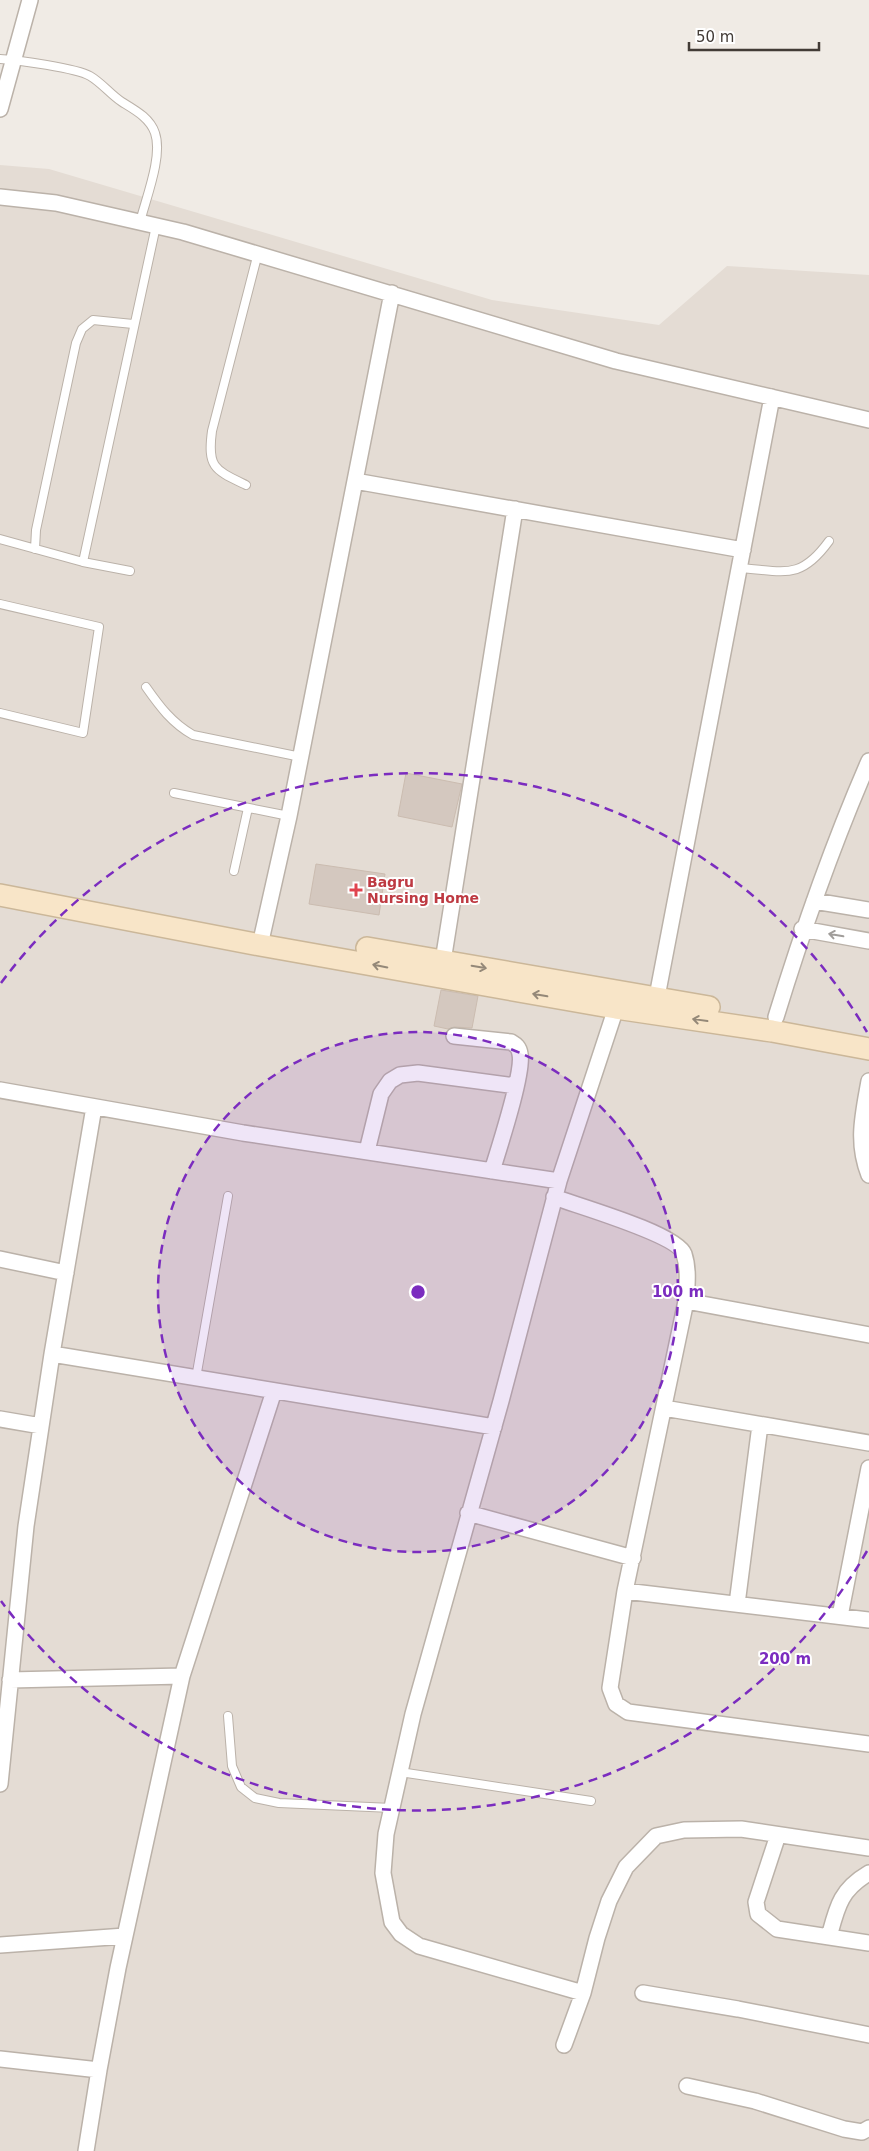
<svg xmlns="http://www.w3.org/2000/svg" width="869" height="2151" viewBox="0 0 869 2151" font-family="'DejaVu Sans',sans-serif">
<rect width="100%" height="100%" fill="#f0ebe5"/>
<path fill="#e4dcd4" d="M0,165l49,4 443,131 167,25 68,-59 142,9v1876h-869z"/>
<path fill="#d4c8bf" stroke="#cbbcb0" d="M406,773l56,11 -10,43 -54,-11z
M316,864l69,10 -6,41 -70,-11z
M441,990l37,6 -6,32 -18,-1 -6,2 -14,-3z"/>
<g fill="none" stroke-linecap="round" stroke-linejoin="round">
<defs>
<path id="lane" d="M0,59c18,1 76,9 90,17 12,7 21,19 32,26 13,8 28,16 33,31 8,23 -9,65 -15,89
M246,485c-31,-15 -39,-17 -34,-54l46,-178
M0,539l83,23 47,9
M35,549l1,-19 40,-187 6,-14 11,-9 40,4
M83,562l73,-336
M740,568c44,3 60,13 89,-27
M0,604l99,23 -16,106 -83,-20
M146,687c14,20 26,36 47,48l108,22
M174,793l115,23
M234,871l14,-63
M196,1378l32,-182
M228,1716l4,50 9,21 14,11 24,5 113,5
M400,1772l191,29"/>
<path id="street" d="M0,109l30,-109
M0,197l56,6 127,29 433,129 253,59
M355,481l388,69
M814,901l55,9
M802,929l67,12
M260,945l29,-129 103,-523
M443,961l72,-452
M655,1007l117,-610
M776,1017c27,-88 56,-171 93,-256
M454,1036l57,6c5,3 8,5 9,12 4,18 -21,94 -28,117
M869,1081c-6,34 -13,61 0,94
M0,1090l243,43 316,48
M367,1151l14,-57 9,-13 10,-6 18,-2 98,13
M554,1197c24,9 123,37 130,57 5,15 3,32 2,47
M0,1259l66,14
M869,1335l-183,-34 -61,290 -15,97 6,16 12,8 241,32
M52,1354l442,73
M664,1408l205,35
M0,1419l41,7
M468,1513l165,45
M625,1591l244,29
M737,1604l23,-179
M840,1616l29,-148
M10,1680l172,-4
M0,1784l26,-258 26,-172 42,-247
M778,1835l-22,67 2,12 19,15 92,14
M829,1937c8,-30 11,-47 40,-64
M0,1945l125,-9
M583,1993l-164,-47 -18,-12 -9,-12 -9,-49 3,-39 27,-120 88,-313 58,-220 57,-173
M643,1993l95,16 131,26
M564,2045l19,-52 14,-55 12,-37 17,-34 30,-31 28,-6 57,-1 128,19
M0,2059l99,11
M687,2086l68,15 89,28 18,3 7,-4
M86,2151l13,-81 19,-102 64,-292 92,-285"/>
<path id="secondary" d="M0,895l260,50 180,32 176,31 156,23 97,18
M367,948l342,59"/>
</defs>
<use href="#lane" stroke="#bbb2a9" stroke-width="10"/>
<use href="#street" stroke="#bbb2a9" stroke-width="18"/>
<use href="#secondary" stroke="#cbb799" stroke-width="24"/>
<use href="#lane" stroke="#fff" stroke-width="8"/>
<use href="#street" stroke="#fff" stroke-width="15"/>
<use href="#secondary" stroke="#f8e5c8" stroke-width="21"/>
</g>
<defs><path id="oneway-shaft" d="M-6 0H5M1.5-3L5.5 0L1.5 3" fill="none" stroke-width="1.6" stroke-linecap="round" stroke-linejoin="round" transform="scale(1.25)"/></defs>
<use stroke="#a09d9a" href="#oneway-shaft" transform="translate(836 935) rotate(-170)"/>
<g stroke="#948878">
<use href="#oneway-shaft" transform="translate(380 966) rotate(-169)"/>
<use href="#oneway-shaft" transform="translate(479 967) rotate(10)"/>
<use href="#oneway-shaft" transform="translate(540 995) rotate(-170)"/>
<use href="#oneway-shaft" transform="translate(700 1020) rotate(-172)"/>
</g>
<circle cx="418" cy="1292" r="260" fill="#7b2cbf" fill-opacity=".12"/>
<g fill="none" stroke="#7b2cbf" stroke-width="2.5" stroke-dasharray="9 6">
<circle cx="418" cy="1292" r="260"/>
<path d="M867 1551A519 519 0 0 1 1 1601M1 983A519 519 0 0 1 867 1032"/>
</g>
<path fill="#e0444e" stroke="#fff" stroke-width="2" d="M353.5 882.5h5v5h5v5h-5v5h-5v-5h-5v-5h5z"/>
<g text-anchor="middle" stroke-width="4" stroke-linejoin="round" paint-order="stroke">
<g font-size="14" font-weight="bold" fill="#be3a42" stroke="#fff" text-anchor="start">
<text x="367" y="887">Bagru<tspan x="367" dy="16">Nursing Home</tspan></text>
</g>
</g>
<circle cx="418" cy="1292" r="8" fill="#7b2cbf" stroke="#fff" stroke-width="2.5"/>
<g font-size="15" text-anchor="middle" font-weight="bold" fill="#7b2cbf" stroke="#fff" stroke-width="4" stroke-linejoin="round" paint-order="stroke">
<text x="678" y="1297">100 m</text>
<text x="785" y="1664">200 m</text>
</g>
<path d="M689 42v8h130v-8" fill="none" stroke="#423b36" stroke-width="2.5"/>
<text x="696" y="42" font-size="15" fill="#423b36" stroke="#ffffff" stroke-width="4" paint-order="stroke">50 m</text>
</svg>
